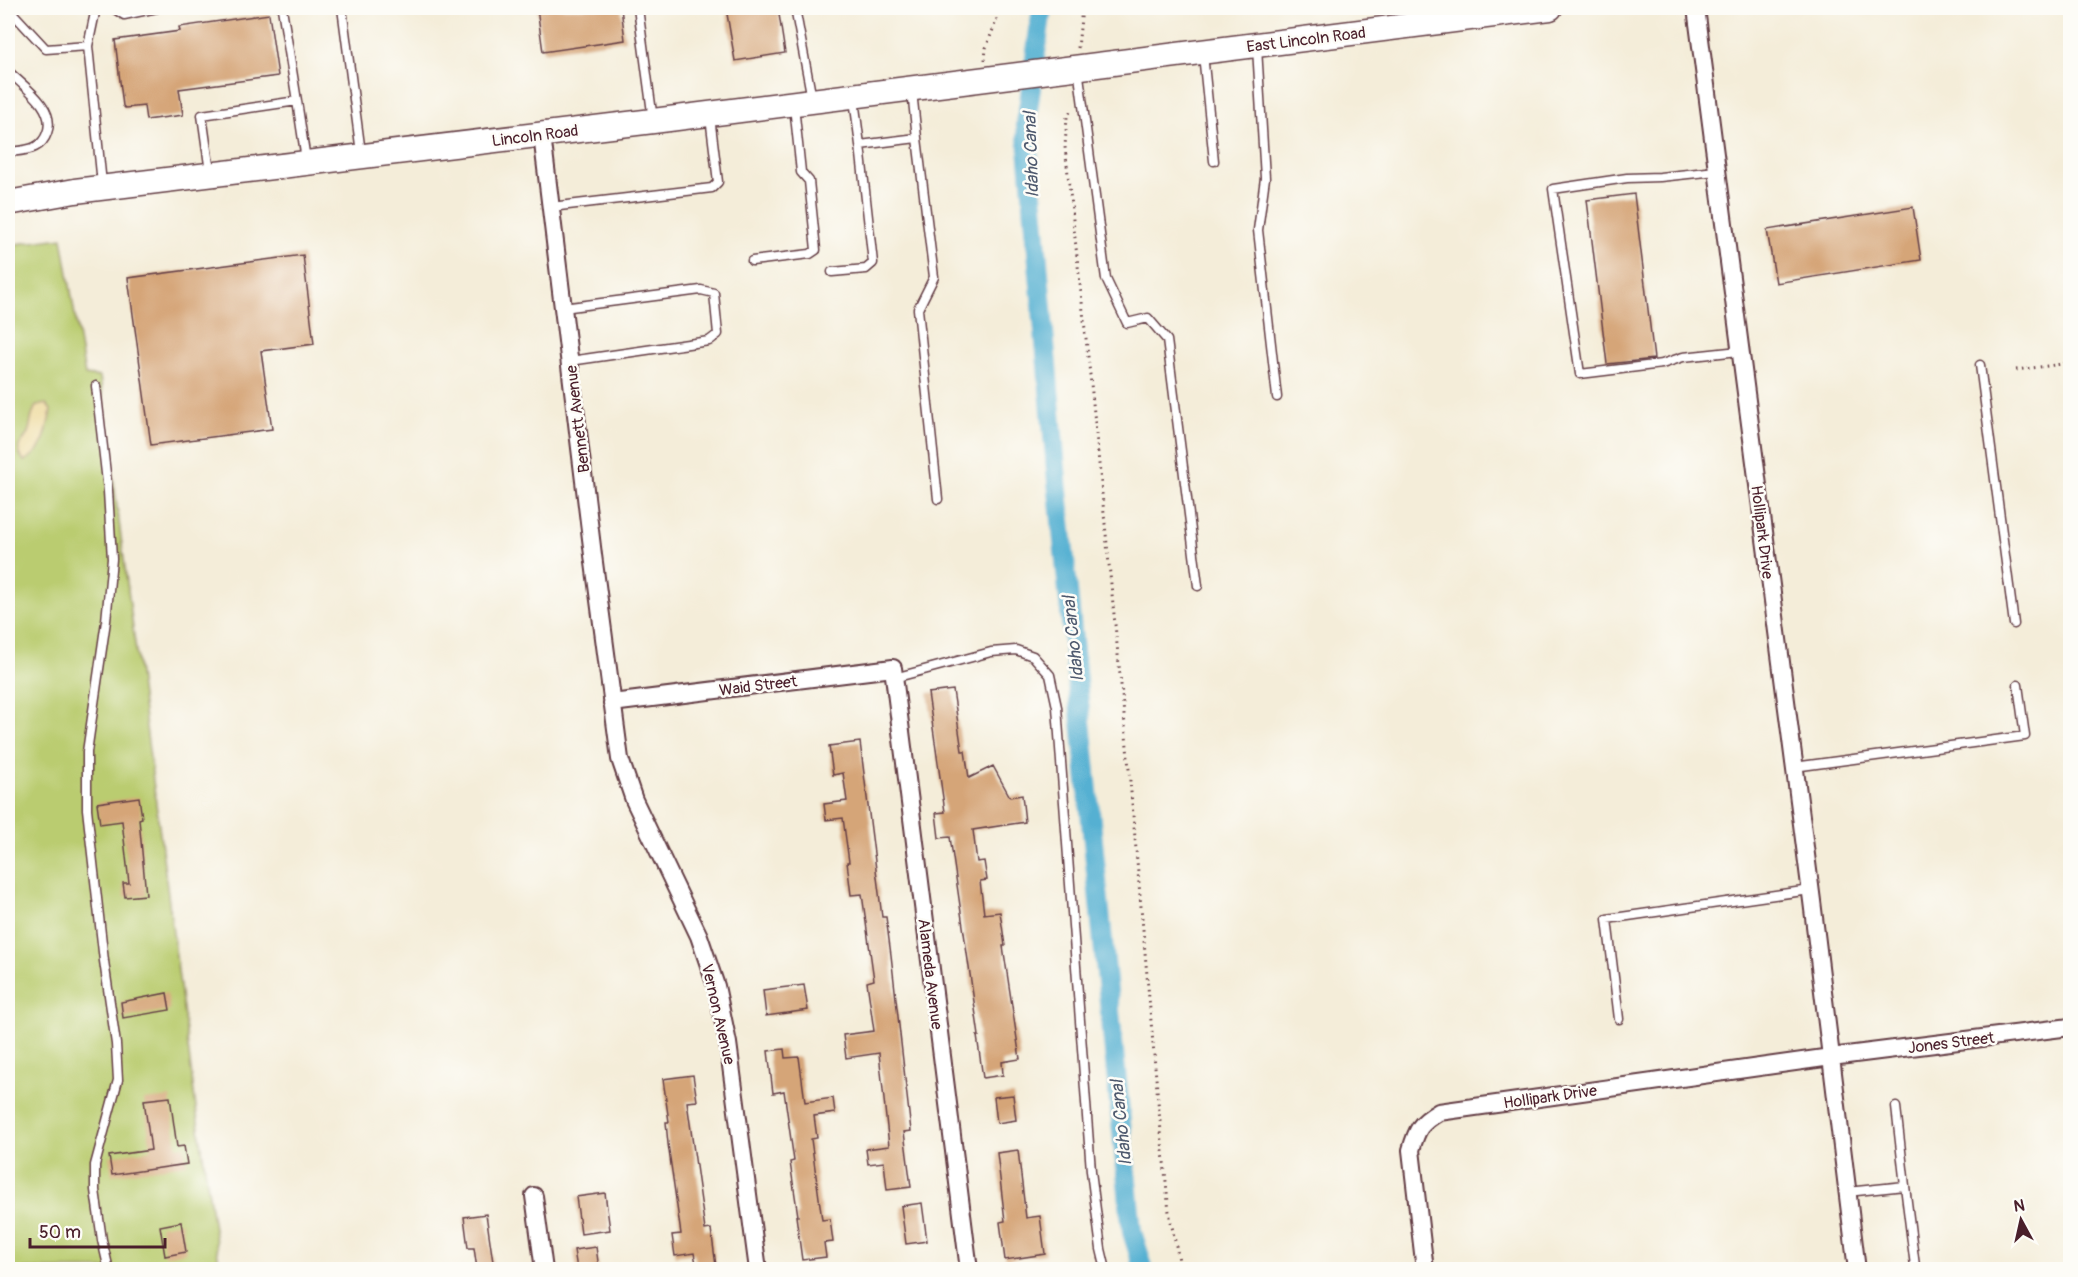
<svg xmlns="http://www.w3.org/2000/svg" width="2078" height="1277" viewBox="0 0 2078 1277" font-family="Pangolin,sans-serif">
<rect width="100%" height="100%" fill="#fdfcf7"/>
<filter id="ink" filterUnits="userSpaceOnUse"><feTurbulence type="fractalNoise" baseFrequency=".0167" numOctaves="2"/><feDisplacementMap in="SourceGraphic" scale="12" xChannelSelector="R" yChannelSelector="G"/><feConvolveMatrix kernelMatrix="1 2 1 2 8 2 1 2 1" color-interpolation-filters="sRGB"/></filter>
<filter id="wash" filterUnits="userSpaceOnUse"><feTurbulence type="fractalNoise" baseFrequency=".008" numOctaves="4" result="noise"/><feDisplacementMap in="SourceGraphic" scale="24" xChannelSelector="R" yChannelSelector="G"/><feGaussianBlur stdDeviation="1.35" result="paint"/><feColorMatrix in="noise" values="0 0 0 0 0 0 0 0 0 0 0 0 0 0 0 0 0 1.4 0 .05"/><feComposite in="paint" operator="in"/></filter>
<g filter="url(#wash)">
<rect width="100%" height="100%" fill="#f4edd9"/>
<path fill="#bacc6f" stroke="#82764d" stroke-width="1.5" d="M62,238l23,137 15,2 96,731 24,161h-212v-1024z"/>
<path fill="#eeda9e" stroke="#9c7c64" stroke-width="1.5" d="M46,404l5,6c-4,20 -6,41 -27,51 -13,-19 1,-16 5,-31 2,-8 2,-16 7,-24z"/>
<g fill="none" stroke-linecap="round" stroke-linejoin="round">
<path stroke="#54b0d2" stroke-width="20" d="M1042,8l-16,116 31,357 75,751 12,38"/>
</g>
<g id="blocks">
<path fill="#d5a578" d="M537,8h84l4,32 -82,12z
M726,8h52l7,45 -50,8z
M269,14l9,62 -99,13 4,26 -37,5 -2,-14 -19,2 -2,-2 -8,-66 65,-9 -1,-4z
M1634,194l20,165 -47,5 -20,-164z
M1913,207l8,53 -145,23 -9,-53z
M303,255l11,89 -53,7 11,78 -121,16 -23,-167z
M953,690l9,61h3l4,27 24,-12 17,31 12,-2 3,27 -52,8 4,32 7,-1 3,19 -7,1 4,33 16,-2 5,34h-2l17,113 -18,3 1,13 -20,3 -6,-42h2l-29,-199 -11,1 -3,-25 9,-1 -17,-119z
M860,742l22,175h4l5,38 20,176 -7,1 7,55 -24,3 -3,-28 -16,2 -2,-15 23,-3 -10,-93 -33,5 -3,-23 31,-4 -7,-49 7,-2 -12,-86 -11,1 -4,-33h2l-6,-44 -17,2 -2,-16 23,-3 -4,-28 -10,2 -4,-29z
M139,797l3,21 -3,1 7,76 -21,2 -2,-14h6l-7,-62 -22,3 -3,-21z
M804,985l4,25 -42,6 -3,-26z
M167,993l3,17 -47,8 -2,-16z
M784,1049l1,9 14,-1 6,45 28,-4 2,15 -21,3 3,22 -6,1 11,81 8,-1 3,23 -9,1 2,14 -24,3 -6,-44h2l-8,-54 4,-1 -10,-70 -11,2 -5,-42z
M693,1075l4,26 -10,1 18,128 6,-1 5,37 -19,3 -3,-16 -19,3 -3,-21 9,-1 -13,-90 -2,-22h3l-6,-43z
M1013,1095l3,25 -19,3 -3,-26z
M170,1097l7,50 7,-1 3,18 -75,11 -3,-19 42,-6 -7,-50z
M1018,1150l8,68 14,-2 5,38 -40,6 -5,-38 5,-1 -8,-68z
M605,1193l5,37 -29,4 -5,-37z
M922,1203l5,38 -21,3 -5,-38z
M486,1214l8,55h-17l-3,-21h-6l-4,-31z
M181,1222l5,30 -21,4 -5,-30z
M596,1247l3,22h-22l-3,-19z"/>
</g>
</g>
<g filter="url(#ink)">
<use href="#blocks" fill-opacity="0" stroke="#643e45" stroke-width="1.5"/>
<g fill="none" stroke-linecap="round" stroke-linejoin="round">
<defs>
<path id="service" d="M8,8l38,41 42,-3
M96,8l-8,38 14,138
M113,8l11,7 33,-7
M342,8l19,145
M638,8l15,112
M795,8l17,91
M1257,48l8,130 -7,52 19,167
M1203,54l11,107
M1078,68l28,211 21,44 21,-5 19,22 31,246
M8,71c15,15 49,37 39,62 -2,6 -6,11 -12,14 -8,4 -19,4 -27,5
M854,99l6,46 57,-7 -5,-47
M297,101l9,59
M917,138l17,139 -16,32 20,190
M1716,171l-56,6 -33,1 -74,11 27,185 82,-10 21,-7 56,-6
M210,172l-8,-57 95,-14 -15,-93
M551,207l161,-19 6,-6 -8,-65
M752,261l58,-7 6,-4 -7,-69 -8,-9 -7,-66
M832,272l34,-3 7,-6 -13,-118
M563,308l138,-18 13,3 4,41 -9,7 -139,20
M1980,365l34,259
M96,386l12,105 4,68 -6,62 -19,131v57l17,152 12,83 2,36 -23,85v25l7,50 7,30
M894,678l97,-26 25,-2 17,6 17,19 7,32 34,464 10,78 5,21
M1794,767l231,-31 -7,-51
M1619,1019l-12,-100 203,-29
M1905,1186l10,80
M1847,1192l58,-6 -9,-79"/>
<path id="minor" d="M1696,8l116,893 45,369
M542,135l51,420 27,204 14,41 65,136 17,50 12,57 30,227
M612,703l281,-35 76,602
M534,1196l10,74
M1425,1270l-14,-120c6,-21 9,-27 28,-38l392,-55 239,-30"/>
<path id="secondary" d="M8,203l67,-12 578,-70 897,-113"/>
</defs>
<use href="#service" stroke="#643e45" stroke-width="11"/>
<use href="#minor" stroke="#643e45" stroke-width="20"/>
<use href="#secondary" stroke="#643e45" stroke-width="27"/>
<path stroke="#643e45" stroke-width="3" stroke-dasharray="1.5 4.5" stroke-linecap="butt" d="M1078,48l4,-40
M985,60l1,-12 15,-40
M1070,112l-3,5 -2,30 27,246 34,342 32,366 11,111 12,58
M2016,370l54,-7"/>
<use href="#service" stroke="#fff" stroke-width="8"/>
<use href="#minor" stroke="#fff" stroke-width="16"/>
<use href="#secondary" stroke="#fff" stroke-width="24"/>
</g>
</g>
<g text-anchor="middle" stroke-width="5" stroke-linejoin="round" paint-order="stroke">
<g font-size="16" fill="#4a1f2b" stroke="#fdfcf7">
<text transform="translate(1306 39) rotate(-7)" y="6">East Lincoln Road</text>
<text transform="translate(535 135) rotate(-7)" y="6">Lincoln Road</text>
<text transform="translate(577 419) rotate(-97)" y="6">Bennett Avenue</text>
<text transform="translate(1763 532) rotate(83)" y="6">Hollipark Drive</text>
<text transform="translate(758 685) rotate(-7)" y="6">Waid Street</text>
<text transform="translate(931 974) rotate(83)" y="6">Alameda Avenue</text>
<text transform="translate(719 1014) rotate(77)" y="6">Vernon Avenue</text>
<text transform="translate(1951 1042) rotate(-7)" y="6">Jones Street</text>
<text transform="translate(1550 1096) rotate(-8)" y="6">Hollipark Drive</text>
</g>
<g font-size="18" font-style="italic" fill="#4e596e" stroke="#fdfcf7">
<text transform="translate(1031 155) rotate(-92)" y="6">Idaho Canal</text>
<text transform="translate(1073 639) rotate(-96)" y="6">Idaho Canal</text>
<text transform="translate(1121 1123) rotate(-96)" y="6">Idaho Canal</text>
</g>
</g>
<rect width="2078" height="1277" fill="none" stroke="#fdfcf7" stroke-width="30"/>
<g transform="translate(2021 1220) rotate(352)" stroke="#fdfcf7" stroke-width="4.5" paint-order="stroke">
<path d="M0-4.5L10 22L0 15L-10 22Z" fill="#4a1f2b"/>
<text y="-9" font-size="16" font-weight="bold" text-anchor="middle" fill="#4a1f2b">N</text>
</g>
<path d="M30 1238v9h135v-9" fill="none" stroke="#4a1f2b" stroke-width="3"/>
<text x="39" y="1238" font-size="18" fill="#4a1f2b" stroke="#fdfcf7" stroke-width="4.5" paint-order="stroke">50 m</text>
</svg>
